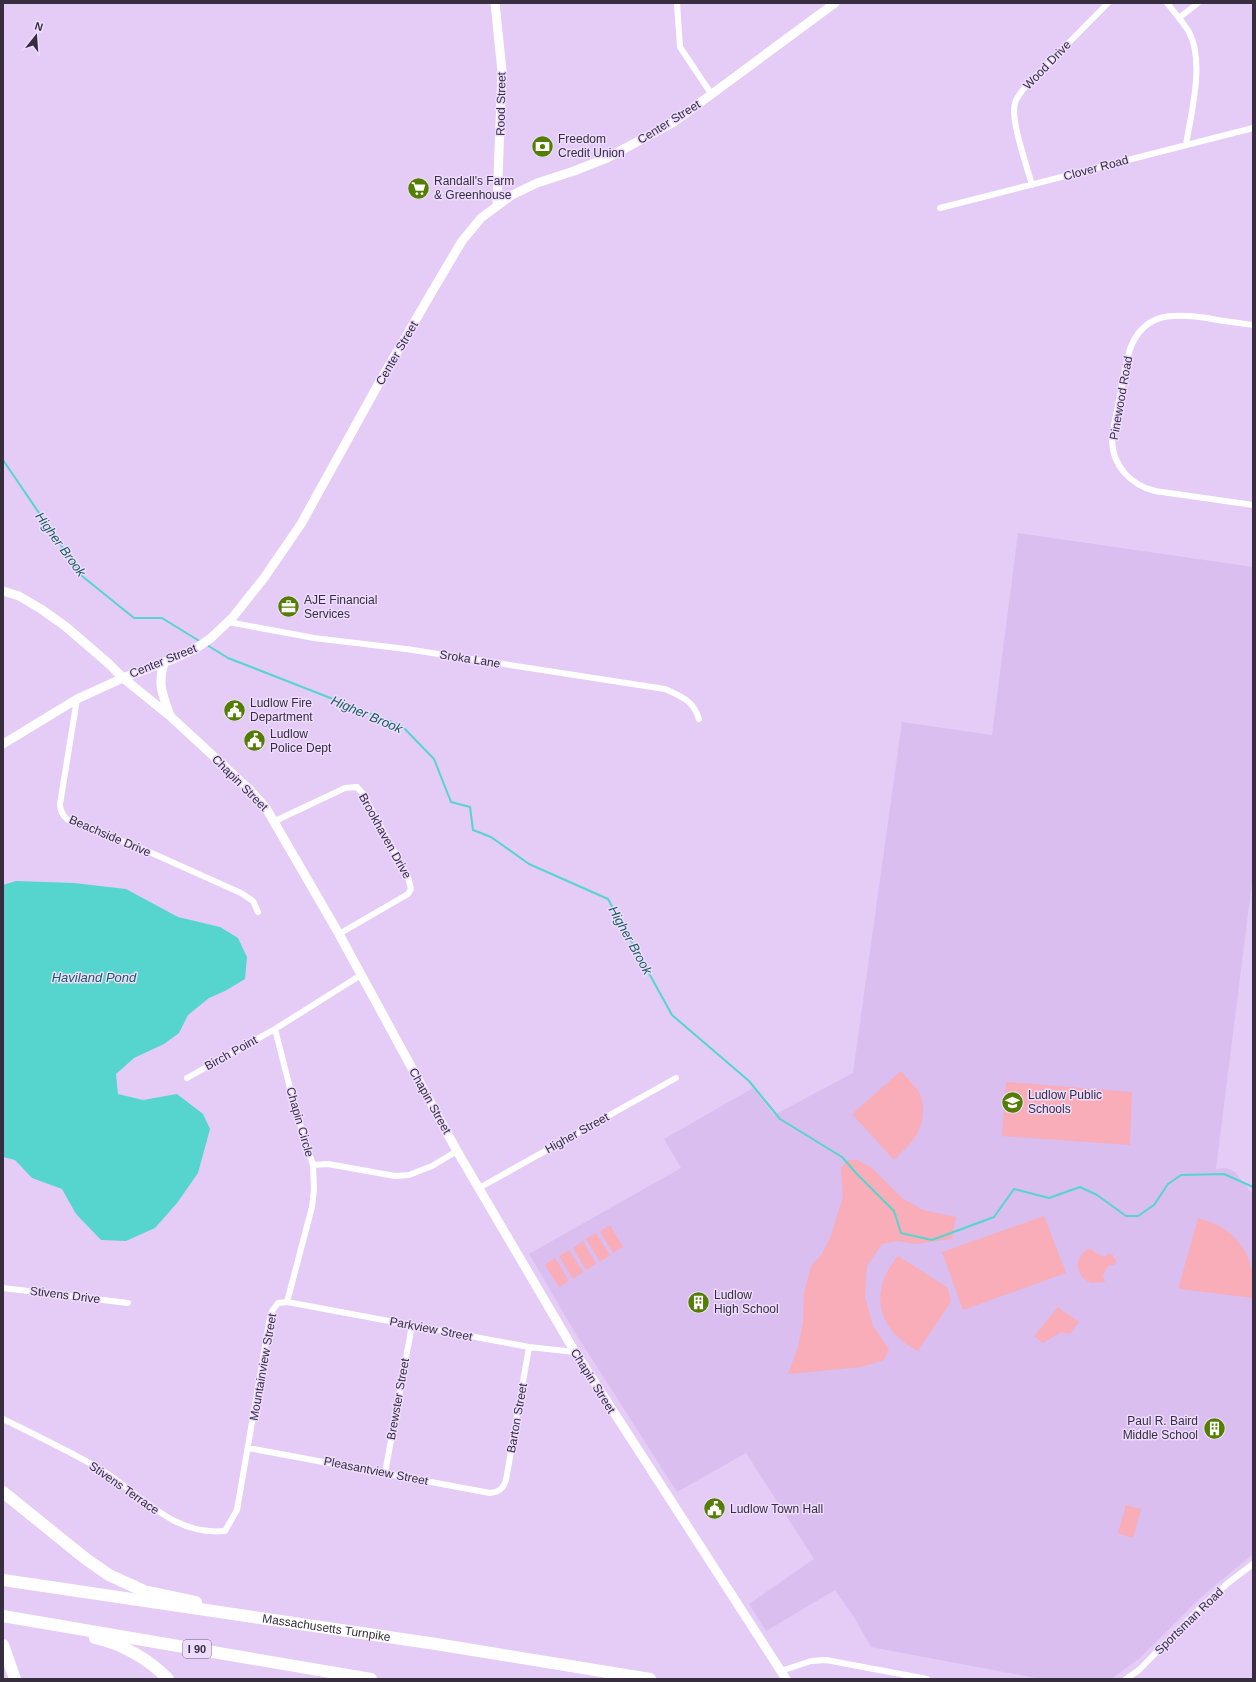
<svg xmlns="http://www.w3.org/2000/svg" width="1256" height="1682" viewBox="0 0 1256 1682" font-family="Arial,sans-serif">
<rect width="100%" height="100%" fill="#e4ccf7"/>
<path fill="#d9beef" d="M1018,533l235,34v307l-37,295 10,-1 9,4 15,19 3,1v362l-53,44 -60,60 -29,21h-70l-170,-32 -17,-30 -19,-27 -69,41 -17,-27 65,-45 -68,-106 -69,39 -103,-161 -45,-77 152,-86 -17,-29 89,-51 21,27 79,-42 49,-351 90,13z"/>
<path fill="#f8adb8" d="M901,1071c6,7 13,14 18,21 3,5 4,13 4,19 -1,24 -13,33 -29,49l-42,-46z
M1006,1082l126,10 -2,53 -128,-9z
M848,1160h9l15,8 30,30 21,12 33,7 -4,22 -37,5 -17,-3 -16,3 -15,22 -2,31 8,29 16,23 -5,11 -23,7 -73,7 10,-27 5,-25 1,-30 8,-28 8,-7 10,-19 13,-41 -2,-29z
M1044,1216l22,57 -103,37 -21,-58z
M1198,1218c41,11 58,38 55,80l-73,-9 -1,-3z
M610,1225l13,22 -10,6 -13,-22z
M596,1233l14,22 -10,7 -14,-23z
M583,1241l13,23 -10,6 -13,-22z
M1090,1248l4,4 10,5 4,-3h4l4,7 -2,4 -6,1 -5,9 2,7 -14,1c-17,-7 -18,-27 -1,-35z
M569,1250l14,22 -10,7 -14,-23z
M898,1256l50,32 3,14 -33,49c-41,-21 -50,-60 -20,-95z
M555,1258l14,23 -10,6 -14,-22z
M1058,1307l21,15 -9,12 -9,-2 -18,11 -9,-7z
M1126,1505l15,4 -8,29 -15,-5z"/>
<path fill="#55d5cd" d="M16,881l58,2 52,6 52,28 42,10 18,11 9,19 -2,22 -20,12 -16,7 -21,17 -9,18 -15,11 -30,14 -18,16 2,20 25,6 34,-6 26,20 7,15 -12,44 -21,30 -22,25 -29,13 -25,-1 -25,-26 -14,-25 -30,-11 -17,-18 -12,-3v-272z"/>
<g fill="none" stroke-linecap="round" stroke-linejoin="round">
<path stroke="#55d5cd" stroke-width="2" d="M3,460l79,116 52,42h28l39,24
M207,645l21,13 174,68 32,33 17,43 19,5 3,23 18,7 38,27 79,35 64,116 77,66 31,38 62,38 15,17 37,37 7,22 31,7 62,-23 20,-28 35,9 31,-11 17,8 29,21h12l16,-11 14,-21 13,-9 43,-1 29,13"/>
<path stroke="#fff" stroke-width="6" d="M677,3l3,44 32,48
M1167,3c7,9 16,19 22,29 16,30 2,81 -3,113
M1179,18l19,-15
M1032,185c-5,-19 -22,-65 -17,-82 2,-6 6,-11 10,-16l83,-84
M940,208l313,-80
M1253,325c-15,-2 -31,-4 -46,-7 -34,-5 -63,-6 -77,31 -5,17 -7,34 -11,51 -2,13 -6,26 -7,39 0,27 19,46 43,52l98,14
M228,622l86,16 92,11 259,40c17,8 28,11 34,30
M77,699l-17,105c0,7 3,12 8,16l77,30 96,43 12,8 5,11
M275,821l70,-33 12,-1 6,7 45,83 3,12 -3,5 -69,40
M361,975l-86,54 20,79 18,57 15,-1 67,12 14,-1 23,-9 25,-15
M187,1078l88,-49
M479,1188l197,-110
M3,1288l125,15
M287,1302l25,-95 2,-18 -1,-24
M3,1419c33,16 66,32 97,50 41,24 71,67 125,62l12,-21 32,-187 3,-12 6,-8 9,-1 242,45 46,5
M248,1448l242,45c9,-1 13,-4 16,-13l23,-133
M385,1473l27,-148
M781,1671l30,-10 15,-1 101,19
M1126,1679l13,-9 61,-62 28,-25 25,-19"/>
<path stroke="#fff" stroke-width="9" d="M495,3l7,68 -5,134
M3,591l16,5 22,13 24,17 43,37 15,15 47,38 80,74 16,18 73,126 118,217 118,201 211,327
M164,663c-7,21 -1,33 6,52
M3,744l74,-45 46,-21 50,-19 22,-10 16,-11 22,-21 31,-39 37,-54 78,-141 54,-93 29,-49 19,-23 31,-23 25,-12 37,-12 33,-13 67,-36 161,-119"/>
<g stroke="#fff" stroke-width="12">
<path d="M3,1492l83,67 23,16 35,16 52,11"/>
<path id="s1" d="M3,1580l433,64 214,35"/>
<path d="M3,1616l368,63"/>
<path d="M95,1638c27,6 54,21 73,41"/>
<path d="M3,1645l12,34"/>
</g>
</g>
<defs>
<symbol id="bank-disc" viewBox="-11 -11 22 22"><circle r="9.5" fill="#537e02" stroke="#eedcfe"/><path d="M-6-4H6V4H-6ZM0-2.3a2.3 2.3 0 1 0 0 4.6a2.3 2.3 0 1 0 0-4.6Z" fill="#fff"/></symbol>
<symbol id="supermarket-disc" viewBox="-11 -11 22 22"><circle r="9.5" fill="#537e02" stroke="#eedcfe"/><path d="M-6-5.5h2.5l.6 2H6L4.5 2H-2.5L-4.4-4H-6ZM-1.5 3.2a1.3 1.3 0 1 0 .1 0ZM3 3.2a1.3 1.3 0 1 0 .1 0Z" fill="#fff"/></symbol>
<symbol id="office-disc" viewBox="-11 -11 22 22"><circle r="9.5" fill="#537e02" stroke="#eedcfe"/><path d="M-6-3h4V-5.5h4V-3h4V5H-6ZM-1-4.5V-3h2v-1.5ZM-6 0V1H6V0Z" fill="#fff"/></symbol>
<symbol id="civic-disc" viewBox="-11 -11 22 22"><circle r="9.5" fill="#537e02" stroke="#eedcfe"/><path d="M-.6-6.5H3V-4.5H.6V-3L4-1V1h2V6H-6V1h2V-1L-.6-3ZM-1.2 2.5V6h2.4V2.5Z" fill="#fff"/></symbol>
<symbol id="school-disc" viewBox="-11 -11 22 22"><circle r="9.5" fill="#537e02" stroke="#eedcfe"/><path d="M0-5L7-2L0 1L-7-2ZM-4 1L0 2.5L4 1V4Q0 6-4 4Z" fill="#fff"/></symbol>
<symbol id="building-disc" viewBox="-11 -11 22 22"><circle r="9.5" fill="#537e02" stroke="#eedcfe"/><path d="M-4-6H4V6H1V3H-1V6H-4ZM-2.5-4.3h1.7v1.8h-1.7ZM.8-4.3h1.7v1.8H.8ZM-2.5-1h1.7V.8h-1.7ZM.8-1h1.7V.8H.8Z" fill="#fff"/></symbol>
</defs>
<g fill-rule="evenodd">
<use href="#bank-disc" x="530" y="134" width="25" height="25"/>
<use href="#supermarket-disc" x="406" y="176" width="25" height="25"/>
<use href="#office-disc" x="276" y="594" width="25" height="25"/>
<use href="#civic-disc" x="222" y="698" width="25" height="25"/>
<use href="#civic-disc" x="242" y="728" width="25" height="25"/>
<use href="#school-disc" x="1000" y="1090" width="25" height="25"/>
<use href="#building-disc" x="686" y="1290" width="25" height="25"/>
<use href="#building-disc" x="1202" y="1416" width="25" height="25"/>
<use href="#civic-disc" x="702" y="1496" width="25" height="25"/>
</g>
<g text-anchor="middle" stroke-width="3" stroke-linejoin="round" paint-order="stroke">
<rect fill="#eedcfe" stroke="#6d6278" stroke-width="1" x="183" y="1640" width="28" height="18" rx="3"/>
<g font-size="11" font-weight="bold" fill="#362d3e">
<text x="197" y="1653">I 90</text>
</g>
<g font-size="12" fill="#362d3e" stroke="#eedcfe">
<text transform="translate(1047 65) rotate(-46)" y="4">Wood Drive</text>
<text transform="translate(501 104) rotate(-89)" y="4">Rood Street</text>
<text transform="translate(669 122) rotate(-32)" y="4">Center Street</text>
<text transform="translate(1096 168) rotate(-15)" y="4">Clover Road</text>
<text transform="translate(397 353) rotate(-60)" y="4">Center Street</text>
<text transform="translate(1121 398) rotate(-80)" y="4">Pinewood Road</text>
<text transform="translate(470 659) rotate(9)" y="4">Sroka Lane</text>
<text transform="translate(163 661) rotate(-22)" y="4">Center Street</text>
<text transform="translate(240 783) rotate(45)" y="4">Chapin Street</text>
<text transform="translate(110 836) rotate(23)" y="4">Beachside Drive</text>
<text transform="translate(385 836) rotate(61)" y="4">Brookhaven Drive</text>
<text transform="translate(231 1053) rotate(-29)" y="4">Birch Point</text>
<text transform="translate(430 1101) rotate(61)" y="4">Chapin Street</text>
<text transform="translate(300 1122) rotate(74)" y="4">Chapin Circle</text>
<text transform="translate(577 1133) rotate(-29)" y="4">Higher Street</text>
<text transform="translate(65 1295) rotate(7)" y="4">Stivens Drive</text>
<text transform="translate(431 1329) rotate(11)" y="4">Parkview Street</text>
<text transform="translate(263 1367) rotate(-80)" y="4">Mountainview Street</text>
<text transform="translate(593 1381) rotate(58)" y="4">Chapin Street</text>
<text transform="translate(398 1399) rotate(-80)" y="4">Brewster Street</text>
<text transform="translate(517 1418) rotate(-80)" y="4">Barton Street</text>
<text transform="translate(376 1471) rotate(11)" y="4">Pleasantview Street</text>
<text transform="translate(124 1488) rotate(35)" y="4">Stivens Terrace</text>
<text transform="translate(1189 1621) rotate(-44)" y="4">Sportsman Road</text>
<text dy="4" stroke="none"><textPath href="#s1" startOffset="327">Massachusetts Turnpike</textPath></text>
</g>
<g font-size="12" fill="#362d3e" stroke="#eedcfe" text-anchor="start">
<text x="558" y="143">Freedom<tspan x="558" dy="14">Credit Union</tspan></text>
<text x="434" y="185">Randall's Farm<tspan x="434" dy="14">&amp; Greenhouse</tspan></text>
<text x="304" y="604">AJE Financial<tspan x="304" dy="14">Services</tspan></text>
<text x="250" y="707">Ludlow Fire<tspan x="250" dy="14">Department</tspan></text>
<text x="270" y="738">Ludlow<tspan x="270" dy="14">Police Dept</tspan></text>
<text x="1028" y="1099">Ludlow Public<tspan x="1028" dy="14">Schools</tspan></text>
<text x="714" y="1299">Ludlow<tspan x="714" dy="14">High School</tspan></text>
<text x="1198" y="1425" text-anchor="end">Paul R. Baird<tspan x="1198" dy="14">Middle School</tspan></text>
<text x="730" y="1513">Ludlow Town Hall</text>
</g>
<g font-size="13" font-style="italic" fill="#165e5b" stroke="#eedcfe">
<text transform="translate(61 544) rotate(54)" y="5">Higher Brook</text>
<text transform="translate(367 714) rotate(23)" y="5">Higher Brook</text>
<text transform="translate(631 940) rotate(61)" y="5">Higher Brook</text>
<text x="94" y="982">Haviland Pond</text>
</g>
</g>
<rect width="1256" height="1682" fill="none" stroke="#362d3e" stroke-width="8"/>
<g transform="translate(36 36) rotate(17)" stroke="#eedcfe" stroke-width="3" paint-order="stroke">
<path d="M0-3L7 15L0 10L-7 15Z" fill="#362d3e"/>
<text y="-6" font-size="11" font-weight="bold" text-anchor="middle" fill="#362d3e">N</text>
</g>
</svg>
